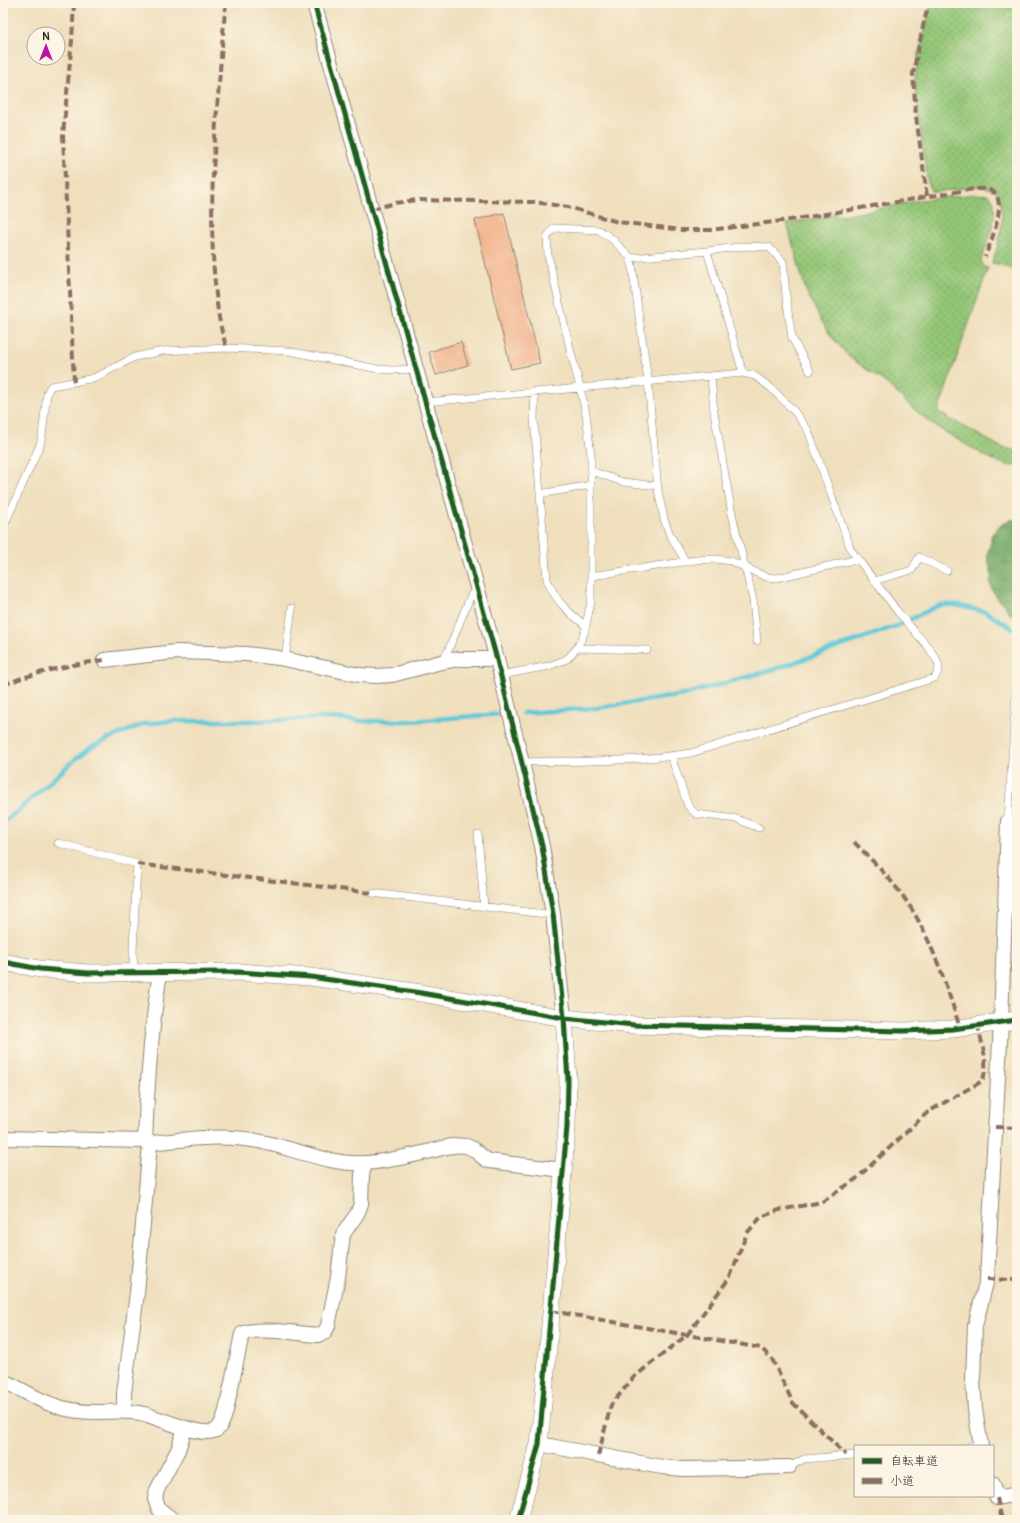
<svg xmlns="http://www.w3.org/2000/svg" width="1020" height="1523" viewBox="0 0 1020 1523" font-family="Pangolin,'Klee One',sans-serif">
<defs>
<pattern id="grass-dots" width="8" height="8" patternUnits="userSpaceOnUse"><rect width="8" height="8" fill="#94c677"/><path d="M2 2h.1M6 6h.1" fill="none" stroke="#79a162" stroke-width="1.8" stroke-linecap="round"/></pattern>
<pattern id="forest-crowns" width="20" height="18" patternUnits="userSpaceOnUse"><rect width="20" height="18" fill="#77ab68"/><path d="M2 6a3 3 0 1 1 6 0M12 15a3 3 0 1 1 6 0" fill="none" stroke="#628b56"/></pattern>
</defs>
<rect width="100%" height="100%" fill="#fcf5e5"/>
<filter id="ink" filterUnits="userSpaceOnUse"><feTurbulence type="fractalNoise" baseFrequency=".025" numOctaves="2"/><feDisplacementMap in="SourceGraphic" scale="8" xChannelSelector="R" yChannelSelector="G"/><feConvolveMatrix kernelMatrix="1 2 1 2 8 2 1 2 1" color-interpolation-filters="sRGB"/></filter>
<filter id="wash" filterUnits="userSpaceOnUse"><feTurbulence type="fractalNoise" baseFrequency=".012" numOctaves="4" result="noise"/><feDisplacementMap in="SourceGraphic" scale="16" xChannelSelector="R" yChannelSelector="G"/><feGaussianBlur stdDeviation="0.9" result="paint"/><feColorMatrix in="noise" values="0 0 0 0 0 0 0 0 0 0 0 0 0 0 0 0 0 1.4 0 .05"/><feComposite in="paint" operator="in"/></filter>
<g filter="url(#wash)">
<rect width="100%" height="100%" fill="#efdfbd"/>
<path fill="url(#grass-dots)" stroke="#607851" d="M931,3h86v268l-15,-6 -10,-2c8,-22 16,-53 3,-73l-15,-4 -44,6 -5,-1 -3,-6 -12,-87 -1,-20 4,-25z
M976,194l13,1 4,4c5,21 -5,42 -12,62l3,6 4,1 -50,144 63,35 16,4v15l-11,-1 -19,-8 -52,-31 -18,-14 -31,-29 -37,-26 -18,-21 -9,-14 -16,-31 -19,-67 47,-10 10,2 76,-16z"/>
<path fill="url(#forest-crowns)" stroke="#516b4a" d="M1017,519v97l-7,-2 -6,-10 -6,-4 -6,-10 -2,-8 2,-6 -5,-21 4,-13v-6c7,-10 14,-16 26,-17z"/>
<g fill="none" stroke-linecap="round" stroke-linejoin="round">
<path stroke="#5ec8d9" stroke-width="4.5" d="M523,713l73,-5 87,-13 92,-26 47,-16 77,-28 32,-16 10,-4h15l30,7 31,19
M3,822l14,-10 55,-50 18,-14 18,-9 36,-15 28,-3h89l60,-3 23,1 14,2h54l89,-7"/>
</g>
<g id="blocks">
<path fill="#f2b18a" d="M504,213l36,150 -29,6 -36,-149z
M461,342l7,23 -32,10 -7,-23z"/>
</g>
</g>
<g filter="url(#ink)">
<use href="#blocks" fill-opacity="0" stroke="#8d8574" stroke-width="1"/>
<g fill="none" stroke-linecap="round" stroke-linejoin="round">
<defs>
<path id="service" d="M743,373l-36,-122 40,-5 22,1 14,15 3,34 6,42 18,33
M711,376l3,36 18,102 21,86 4,41
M535,391l-1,28 13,161c10,23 20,31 39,46
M426,402l317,-29 12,3 16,12 23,23 14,19 43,120 47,62 31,36 9,14 1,7 -4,9 -244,75c-56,9 -113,8 -169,9
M591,471l32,11 35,4
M540,494l51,-9
M3,528l37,-83 2,-9 5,-43 4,-7 39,-7 8,-3 37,-19 27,-6 65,-3 62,3 89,18 15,1 24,-1
M686,562l-16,-27 -6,-16 -6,-29 -10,-109 -17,-123 76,-7
M591,576l105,-16 20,-1 15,2 35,16 11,1 81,-19
M874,581l38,-11 7,-13 28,14
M577,648l70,2
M285,660l7,-52
M441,662l7,-11 23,-56 6,-6
M501,675l48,-9 18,-7 10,-11 7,-14 7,-32v-147l-5,-41 -6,-27 -9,-34 -23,-98 -1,-18 7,-9 45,2 13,9 19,19
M671,756l17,50 8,8 41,5 22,9
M1008,821l9,-141
M478,834l6,73
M58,843l79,21 -4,87 1,21
M372,893l181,22
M970,1446l10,-1
M789,1467l15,-8 51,-4"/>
<path id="minor" d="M314,3l183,656 45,187 11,68 11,104
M104,660l72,-8 70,2 33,4 81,17 16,1 16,-1 49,-13 17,-3h39
M3,1138l142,3 5,2c37,-4 72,-9 108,-2 35,7 71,24 107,22 22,-1 44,-7 66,-12 11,-3 24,-7 35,-5 10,2 14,11 23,15l74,9
M145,1141c2,-56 6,-112 15,-169
M3,1381c17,7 32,18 50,24 13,5 27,7 42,7 17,0 32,-2 49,2 15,4 57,23 70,17 8,-3 10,-14 12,-20l16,-77c13,-8 59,0 75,1l7,-2 4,-7 10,-49 5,-43 14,-20 4,-10 1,-29 3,-12
M124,1411v-18l13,-100 13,-150
M539,1444l123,23 21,2 106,-2
M981,1446l-6,-36 -2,-30 1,-29 1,-25 12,-47 14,-256 7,-202
M993,1484l4,14 20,-4
M173,1520l-14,-11 -4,-10 2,-9 21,-40 7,-22"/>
<path id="tertiary" d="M3,962l37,7 48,4 150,-1 73,5 110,16 143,25 70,7 269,6 50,-2 64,-9
M518,1520l21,-76 6,-61 22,-256 1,-47 -4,-62"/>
</defs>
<use href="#service" stroke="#8d8574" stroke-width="8"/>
<use href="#minor" stroke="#8d8574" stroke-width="16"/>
<use href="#tertiary" stroke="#8d8574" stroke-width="18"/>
<use href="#service" stroke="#fff" stroke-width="7"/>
<use href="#minor" stroke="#fff" stroke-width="14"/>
<use href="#tertiary" stroke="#fff" stroke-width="17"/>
<path stroke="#8d6e63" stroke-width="4" stroke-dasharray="8 4" stroke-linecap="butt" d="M74,3l-2,37 -9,95 11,247
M226,3c-4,35 -6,71 -9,106 -4,55 -7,107 -3,162 2,26 4,53 13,77
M927,196l-11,-80 -3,-42 11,-52 5,-19
M372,209l23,-6 22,-3 117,2 34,5 50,15 63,8h29l80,-10 183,-31c6,0 14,-1 19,2 17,10 -2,52 -7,66
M3,685c33,-13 66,-20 101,-25
M854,842c18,18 36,36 51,57 25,35 42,88 55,129
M137,864l235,29
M995,1127l22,1
M987,1279l30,1
M551,1311l210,37 11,11 21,44 53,52
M598,1456l13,-51 23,-28 53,-42 43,-58 17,-44 14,-16 18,-7 43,-8 34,-23 72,-67 54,-31c8,-16 -1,-39 -4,-55
M997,1498l5,22"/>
<defs>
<path id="cycleway" d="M314,3l182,653 46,190 11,68 11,104 4,62 -1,47 -28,317 -21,76
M3,962l37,7 48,4 150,-1 73,5 110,16 143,25 70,7 269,6 50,-2 64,-9"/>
</defs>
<use href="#cycleway" stroke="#fcf5e5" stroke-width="8"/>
<use href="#cycleway" stroke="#1b5e20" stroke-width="5"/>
</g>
</g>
<rect width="1020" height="1523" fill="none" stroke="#fcf5e5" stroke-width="16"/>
<rect x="854" y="1445" width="140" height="52" fill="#fcf5e5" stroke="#a8a49b"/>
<rect x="862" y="1458" width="20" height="6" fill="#1b5e20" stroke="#a8a49b"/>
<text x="890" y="1465" font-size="12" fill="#2b2b2b">自転車道</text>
<rect x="862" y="1478" width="20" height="6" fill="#8d6e63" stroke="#a8a49b"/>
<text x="890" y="1485" font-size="12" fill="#2b2b2b">小道</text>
<g transform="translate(46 46)"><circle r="19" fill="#fcf5e5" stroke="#a8a49b"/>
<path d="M0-3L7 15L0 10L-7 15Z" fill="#b5179e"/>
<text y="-6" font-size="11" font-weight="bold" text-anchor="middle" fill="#2b2b2b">N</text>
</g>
</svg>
